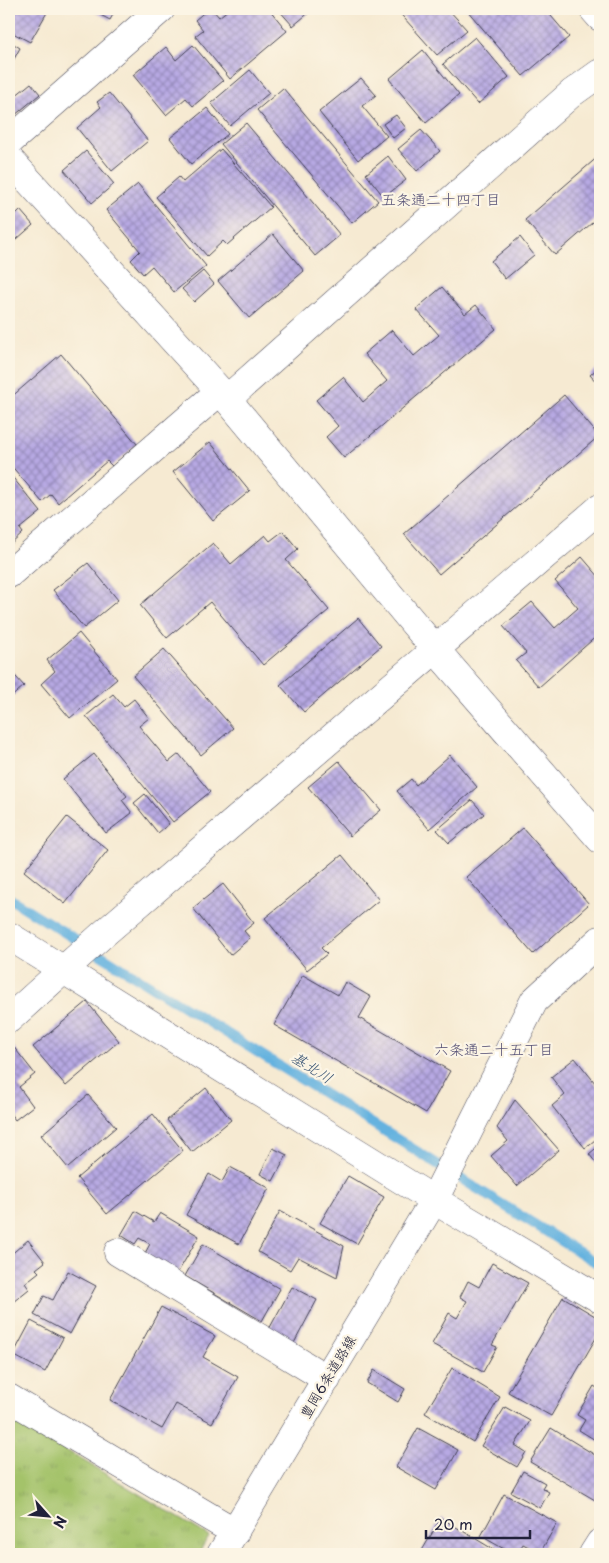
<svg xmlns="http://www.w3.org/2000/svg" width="609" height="1563" viewBox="0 0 609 1563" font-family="'Playpen Sans','Klee One',sans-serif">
<defs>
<pattern id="park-tufts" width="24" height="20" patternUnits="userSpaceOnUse" patternTransform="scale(1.25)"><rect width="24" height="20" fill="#a4c36b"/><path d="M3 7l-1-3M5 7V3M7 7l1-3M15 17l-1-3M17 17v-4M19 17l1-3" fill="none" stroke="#8da75e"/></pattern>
<pattern id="building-cross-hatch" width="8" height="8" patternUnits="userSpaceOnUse" patternTransform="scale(1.25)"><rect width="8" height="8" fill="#b7a9e3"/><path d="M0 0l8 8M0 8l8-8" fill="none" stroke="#9489b9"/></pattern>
</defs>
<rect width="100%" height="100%" fill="#fcf5e5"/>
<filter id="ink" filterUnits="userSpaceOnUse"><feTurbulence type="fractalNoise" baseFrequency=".02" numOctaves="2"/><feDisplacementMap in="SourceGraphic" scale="10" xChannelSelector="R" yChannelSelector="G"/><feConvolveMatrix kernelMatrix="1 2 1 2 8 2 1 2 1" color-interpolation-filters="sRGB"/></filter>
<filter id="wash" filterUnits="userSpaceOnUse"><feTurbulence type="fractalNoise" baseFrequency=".0096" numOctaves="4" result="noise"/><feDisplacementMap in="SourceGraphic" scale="20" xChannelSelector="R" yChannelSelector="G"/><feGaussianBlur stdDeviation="1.12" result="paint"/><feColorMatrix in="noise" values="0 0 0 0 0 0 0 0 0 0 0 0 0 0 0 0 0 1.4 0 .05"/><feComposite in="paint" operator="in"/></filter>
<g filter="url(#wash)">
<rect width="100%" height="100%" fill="#f6ead2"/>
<path fill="url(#park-tufts)" stroke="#637253" d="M9,1416l200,120 -11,18h-189z"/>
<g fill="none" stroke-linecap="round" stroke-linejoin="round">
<path stroke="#65b2df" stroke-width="10" d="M9,898l591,367"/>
</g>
<g id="blocks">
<path fill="url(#building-cross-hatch)" d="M9,9h40l-19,33 -21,-11z
M89,9h27l-6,11z
M208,9h4l7,8 10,-8h40l18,22 -57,48 -35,-43 8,-6 -8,-10z
M278,9h31l2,2 -18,15z
M396,9h52l19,21 -30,25z
M466,9h79l24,28 -46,39z
M475,37l34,40 -31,27 -35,-40z
M9,41l11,7 -11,20z
M193,45l30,36 -30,25 -7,-8 -20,17 -33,-40 33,-28 10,13z
M423,50l36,45 -33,28 -37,-44z
M250,70l19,23 -39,33 -19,-23z
M361,78l15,17 -14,11 25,30 -29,24 -39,-48z
M31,83l9,11 -26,22 -5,-6v-9z
M283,88l95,113 -26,22 -95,-113z
M109,93l39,48 -36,30 -35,-43 24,-21 -4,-5z
M207,108l21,26 -37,30 -21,-26z
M396,115l10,13 -13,10 -10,-14z
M246,123l94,112 -25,21 -94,-112z
M421,130l19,21 -23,20 -19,-22z
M221,149l50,58 -44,38 -4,-4 -16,15 -51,-59 23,-20 4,5z
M86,151l28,33 -22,19 -28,-33z
M600,155v61l-45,39 -30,-35z
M388,156l18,24 -22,17 -18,-23z
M138,184l68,82 -32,26 -22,-26 -9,8 -12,-14 9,-9 -34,-41z
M11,207l5,7 4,-4 13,15 -24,21v-37z
M273,234l31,37 -55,47 -31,-37z
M520,237l14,18 -29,24 -14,-18z
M203,271l11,13 -20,18 -12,-13z
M442,287l23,27 11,-9 20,24 -152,129 -18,-21 12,-11 -22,-26 27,-23 20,25 24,-21 -23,-27 28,-24 22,26 25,-21 -23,-26z
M61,354l76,90 -25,22 -5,-5 -49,42 -7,-9 -9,8 -33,-39v-64z
M600,366v20l-10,-11z
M564,395l35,41 -160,138 -35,-40z
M210,442l40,49 -37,30 -40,-49z
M9,473l32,39 -21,17 3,4 -14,13z
M283,531l15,18 -12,11 43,50 -66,55 -53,-63 -43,36 -27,-33 73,-62 18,21 34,-29 5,6z
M582,557l18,21v55l-61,54 -23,-26 10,-8 -23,-27 29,-24 23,26 23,-20 -23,-27z
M88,563l30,37 -34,28 -31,-38z
M358,618l23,28 -77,66 -24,-27z
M79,633l38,46 -47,39 -29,-34 14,-13 -8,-11z
M164,649l69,79 -32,27 -68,-79z
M9,669l15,17 -15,13z
M113,694l11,13 10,-8 15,19 -10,8 30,36 10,-8 31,38 -37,30 -87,-106z
M94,754l33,42 -5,4 10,13 -26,20 -43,-54z
M450,755l27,32 -48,42 -32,-38 14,-12 5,6z
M339,761l42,49 -31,26 -42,-49z
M145,794l24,30 -11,9 -24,-30z
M472,800l12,14 -35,29 -12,-13z
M67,817l41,33 -43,54 -41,-33z
M523,828l66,76 -56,50 -67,-77z
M342,855l37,45 -58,48 6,6 -20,16 -42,-52z
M223,884l31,39 -10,8 6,7 -20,17 -37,-47z
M303,975l35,20 7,-13 26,15 -12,21 91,53 -24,42 -152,-88z
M87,1002l32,39 -53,45 -33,-39z
M13,1046l22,28 -16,13 14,19 -18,14 -6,-8v-63z
M575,1058l25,31v47l-15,12 -33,-42 13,-11 -14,-18z
M206,1088l25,32 -39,32 -25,-32z
M88,1095l28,32 -48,41 -27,-33z
M515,1100l44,50 -42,36 -26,-30 17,-15 -11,-13z
M153,1114l30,37 -76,63 -30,-36z
M600,1145v23l-11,-14z
M273,1148l14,7 -14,26 -13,-7z
M230,1167l39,21 -30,56 -53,-29 23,-41 13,8z
M348,1176l36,21 -27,47 -37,-21z
M135,1211l19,11 6,-9 39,23 -22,38 -33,-19 6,-11 -11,-6 -4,6 -14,-9z
M280,1211l64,35 -7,31 -39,-20 -8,13 -32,-18z
M28,1240l17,22 -9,7 3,3 -14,11 4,6 -16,13 -4,-6v-40z
M203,1244l77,45 -18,32 -77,-45z
M492,1263l36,20 -36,62 5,2 -14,25 -51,-28 17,-31 8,5 10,-17 -7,-4 8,-16 11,6z
M68,1271l28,15 -26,48 -36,-19 10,-19 9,4z
M292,1287l25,13 -24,45 -25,-14z
M563,1297l37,22v12l-49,85 -43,-24z
M161,1307l54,29 -12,21 35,20 -26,46 -36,-19 -14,25 -52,-29z
M31,1321l32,17 -18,34 -32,-17z
M452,1368l48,29 -27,45 -48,-29z
M374,1370l31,19 -7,13 -31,-19z
M594,1386l6,4v53l-21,-13 6,-10 -8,-5z
M505,1407l25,14 -15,24 11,7 -9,15 -36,-21z
M418,1428l40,22 -22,40 -40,-23z
M551,1428l49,30v33l-5,9 -65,-38z
M523,1471l22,12 -3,5 7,4 -9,16 -29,-16z
M504,1494l53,29 -17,30 -17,-9 -6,10h-4l-32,-18z
M441,1518l60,36h-81z"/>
</g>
</g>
<g filter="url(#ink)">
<use href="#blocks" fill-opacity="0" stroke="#424052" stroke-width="1"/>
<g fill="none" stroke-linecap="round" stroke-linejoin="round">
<defs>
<path id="minor" d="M593,9l7,8
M9,142l152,-133
M9,159l218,240 208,250 165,190
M227,399l345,-306 28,-20
M9,574l211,-183
M9,936l425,264 166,99
M9,1019l92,-83 499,-428
M118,1252l209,127
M9,1398l226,134
M221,1554l213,-354 100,-199 66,-61
M593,1554l7,-11"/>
</defs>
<use href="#minor" stroke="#424052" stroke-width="29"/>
<use href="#minor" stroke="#fff" stroke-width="28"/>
</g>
</g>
<g text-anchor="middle" stroke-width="4.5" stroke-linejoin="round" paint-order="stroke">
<g font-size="14" fill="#22223b" stroke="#fcf5e5">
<text transform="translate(328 1377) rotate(-59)" y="5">豊岡6条道路線</text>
</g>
<g font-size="15" fill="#565176" stroke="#fcf5e5">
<text x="441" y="205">五条通二十四丁目</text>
<text x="494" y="1055">六条通二十五丁目</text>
</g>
<g font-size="15" font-style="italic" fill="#395474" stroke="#fcf5e5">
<text transform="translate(312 1068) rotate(32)" y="5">基北川</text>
</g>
</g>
<rect width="609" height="1563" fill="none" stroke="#fcf5e5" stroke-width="30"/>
<g transform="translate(48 1516) rotate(117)" stroke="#fcf5e5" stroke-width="4" paint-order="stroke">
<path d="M0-4L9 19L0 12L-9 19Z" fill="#22223b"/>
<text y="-8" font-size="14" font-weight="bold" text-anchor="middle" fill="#22223b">N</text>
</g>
<path d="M426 1530v8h104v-8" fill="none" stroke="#22223b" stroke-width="2.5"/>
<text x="434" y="1530" font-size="15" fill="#22223b" stroke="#fcf5e5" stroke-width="4" paint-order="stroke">20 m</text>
</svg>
